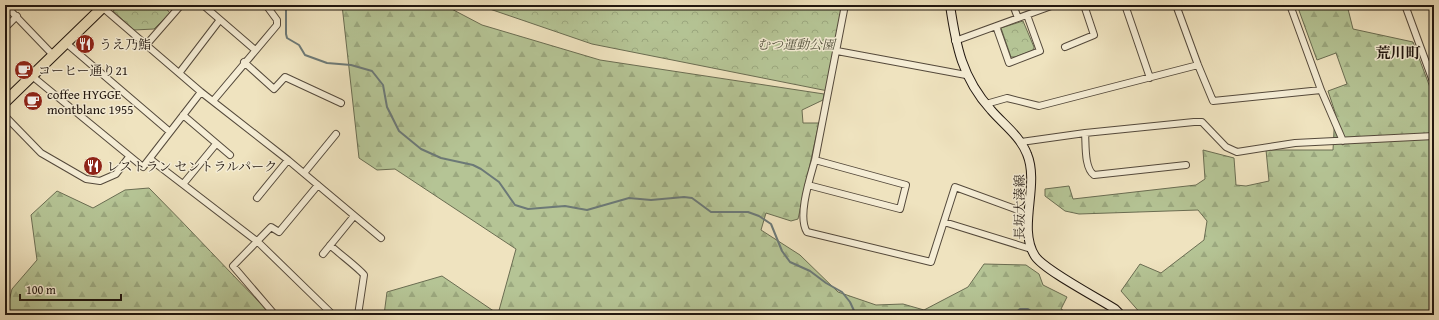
<svg xmlns="http://www.w3.org/2000/svg" width="1439" height="320" viewBox="0 0 1439 320" font-family="'Gentium Book Plus','Noto Serif JP',serif">
<defs>
<pattern id="forest-firs" width="22" height="20" patternUnits="userSpaceOnUse"><rect width="22" height="20" fill="#b5c495"/><path d="M5 1l3.5 6h-7zM16 11l3.5 6h-7z" fill="#9ba87f"/></pattern>
<pattern id="park-crowns" width="20" height="18" patternUnits="userSpaceOnUse"><rect width="20" height="18" fill="#b5c495"/><path d="M2 6a3 3 0 1 1 6 0M12 15a3 3 0 1 1 6 0" fill="none" stroke="#9ba87f"/></pattern>
</defs>
<rect width="100%" height="100%" fill="#efe3bf"/>
<filter id="stains"><feTurbulence type="fractalNoise" baseFrequency=".005" numOctaves="4"/><feColorMatrix values="0 0 0 0 .2 0 0 0 0 .09 0 0 0 0 .02 0 0 0 .5 -.17"/></filter>
<radialGradient id="worn" r=".72"><stop offset=".6" stop-color="#630" stop-opacity="0"/><stop offset="1" stop-color="#630" stop-opacity=".3"/></radialGradient>
<path fill="url(#forest-firs)" stroke="#6a6d52" d="M342,5h102l38,20 118,35 224,34 -1,6 -21,10 1,13h16l-21,96 -7,2 -25,-8 -5,17 39,25 38,37 38,13 27,-1 21,6 44,-23 16,-23 42,1 13,9 4,11 24,12 -6,12 10,6h-687l3,-23 55,-16 56,38 18,-65 -121,-80 -18,1 -18,-12z
M1297,5h50l6,24 60,13 21,56v217h-292l-21,-24 19,-27 21,9 43,-33 3,-19 -9,-11 -119,4 -14,-3 -20,-15v-7l24,-3 4,13 123,-14 9,-6 -2,-29 31,8 2,27 10,1 23,-5 -3,-31h67l2,-38 -7,-21 19,-7 -11,-31 -19,7z
M149,188c42,42 81,85 123,127h-267v-13l4,-1 3,-12 25,-29 -6,-45 26,-24 36,17 32,-18z"/>
<path fill="url(#park-crowns)" stroke="#6a6d52" d="M121,5h42l7,8 -16,16 -20,1 -21,-19z
M478,5h366l-16,86 -236,-47z
M1023,21l11,26v3l-19,7h-4l-10,-29z"/>
<g fill="none" stroke-linecap="round" stroke-linejoin="round">
<path stroke="#6c7977" stroke-width="2" d="M286,5v29l1,4 12,7 6,10 22,8 24,2 21,6 11,14 4,22 12,24 22,18 20,9 32,7 8,4 18,13 16,23 13,4 37,-3 22,4 42,-12 22,2 33,-3 8,1 19,14h37l11,4 12,8 11,27 8,11 20,9 16,12 16,9 8,10 6,13
M1013,315l7,-6h8l9,6"/>
<defs>
<path id="minor" d="M5,5l48,50
M203,5l51,44
M845,5l-30,155c-5,18 -18,57 -8,72l124,30 24,-75 74,27
M1013,5l5,13
M1125,5l25,73
M1176,5l22,60 15,36 108,-11
M1290,5l31,85 22,51
M1405,5l29,79
M102,7l99,85 87,68 93,78
M996,26l13,37 31,-12 -13,-36
M5,28l12,-12
M955,41l99,-36
M66,43l104,89
M147,44l34,-39
M1065,47l29,-12 -10,-30
M837,51l129,24
M244,62l30,27 11,-12 56,26
M180,72l39,-51
M32,76l111,91 58,-75
M213,101l64,-76v-5l-11,-15
M986,104l21,-6 32,8 159,-41
M183,115l47,40
M5,116l36,37 45,26 14,2 16,-7 13,-17
M1085,133c1,11 -1,35 9,42l92,-10
M1021,142l64,-9 109,-11h8l24,25 11,5 58,-9 139,-7
M150,159l108,83 75,73
M304,173l32,-39
M184,183l32,-39
M808,185l92,24 6,-24 -91,-25
M257,198l31,-38
M944,222l87,27
M330,245c7,7 30,24 34,30l-6,40
M323,254l31,-38
M275,315l-42,-49 38,-39 8,5 39,-47"/>
<path id="secondary" d="M950,5c6,41 12,73 41,105 12,14 29,26 36,44 13,31 -10,74 8,102 9,14 63,42 80,53l6,6"/>
<path id="trunk" d="M5,102l100,-97"/>
</defs>
<use href="#minor" stroke="#54493b" stroke-width="8"/>
<use href="#secondary" stroke="#20160f" stroke-width="10"/>
<use href="#trunk" stroke="#20160f" stroke-width="12"/>
<use href="#minor" stroke="#f5edd5" stroke-width="6"/>
<use href="#secondary" stroke="#f5edd5" stroke-width="8"/>
<use href="#trunk" stroke="#efe3bf" stroke-width="10"/>
</g>
<defs>
<symbol id="restaurant-disc" viewBox="-11 -11 22 22"><circle r="9.5" fill="#8f2418" stroke="#f5edd5"/><path d="M-5-6h1v4h1v-4h1v4h1v-4h1v5L-1.5 .5V6h-2V.5L-5-1ZM5-6V6H3V1.5H1.5Q1.5-4 5-6Z" fill="#fff"/></symbol>
<symbol id="cafe-disc" viewBox="-11 -11 22 22"><circle r="9.5" fill="#8f2418" stroke="#f5edd5"/><path d="M-5.5-4.5H6V0H3Q3 3.5 0 3.5H-2.5Q-5.5 3.5-5.5 0ZM3-3.2v2h1.7v-2ZM-6 4.5H4V6H-6Z" fill="#fff"/></symbol>
</defs>
<g fill-rule="evenodd">
<use href="#restaurant-disc" x="74" y="33" width="22" height="22"/>
<use href="#cafe-disc" x="13" y="59" width="22" height="22"/>
<use href="#cafe-disc" x="22" y="90" width="22" height="22"/>
<use href="#restaurant-disc" x="82" y="155" width="22" height="22"/>
</g>
<g text-anchor="middle" stroke-width="3" stroke-linejoin="round" paint-order="stroke">
<g font-size="13" fill="#20160f" stroke="#f5edd5" text-anchor="start">
<text x="99" y="49">うえ乃鮨</text>
<text x="38" y="75">コーヒー通り21</text>
<text x="47" y="99">coffee HYGGE<tspan x="47" dy="15">montblanc 1955</tspan></text>
<text x="107" y="171">レストラン セントラルパーク</text>
</g>
<g font-size="13" font-style="italic" fill="#54533e" stroke="#f5edd5">
<text x="796" y="49">むつ運動公園</text>
</g>
<g font-size="13" fill="#20160f" stroke="#f5edd5">
<text transform="translate(1019 207) rotate(-90)" y="5">長坂大湊線</text>
</g>
<g font-size="15" font-weight="bold" fill="#20160f" stroke="#f5edd5">
<text x="1398" y="58">荒川町</text>
</g>
</g>
<rect width="1439" height="320" fill="none" stroke="#efe3bf" stroke-width="20"/>
<rect x="6" y="6" width="1427" height="308" fill="none" stroke="#20160f" stroke-width="2"/>
<rect x="10" y="10" width="1419" height="300" fill="none" stroke="#20160f"/>
<path d="M20 294v6h101v-6" fill="none" stroke="#20160f" stroke-width="2"/>
<text x="26" y="294" font-size="12" fill="#20160f" stroke="#f5edd5" stroke-width="3" paint-order="stroke">100 m</text>
<rect width="100%" height="100%" filter="url(#stains)"/>
<rect width="100%" height="100%" fill="url(#worn)"/>
</svg>
